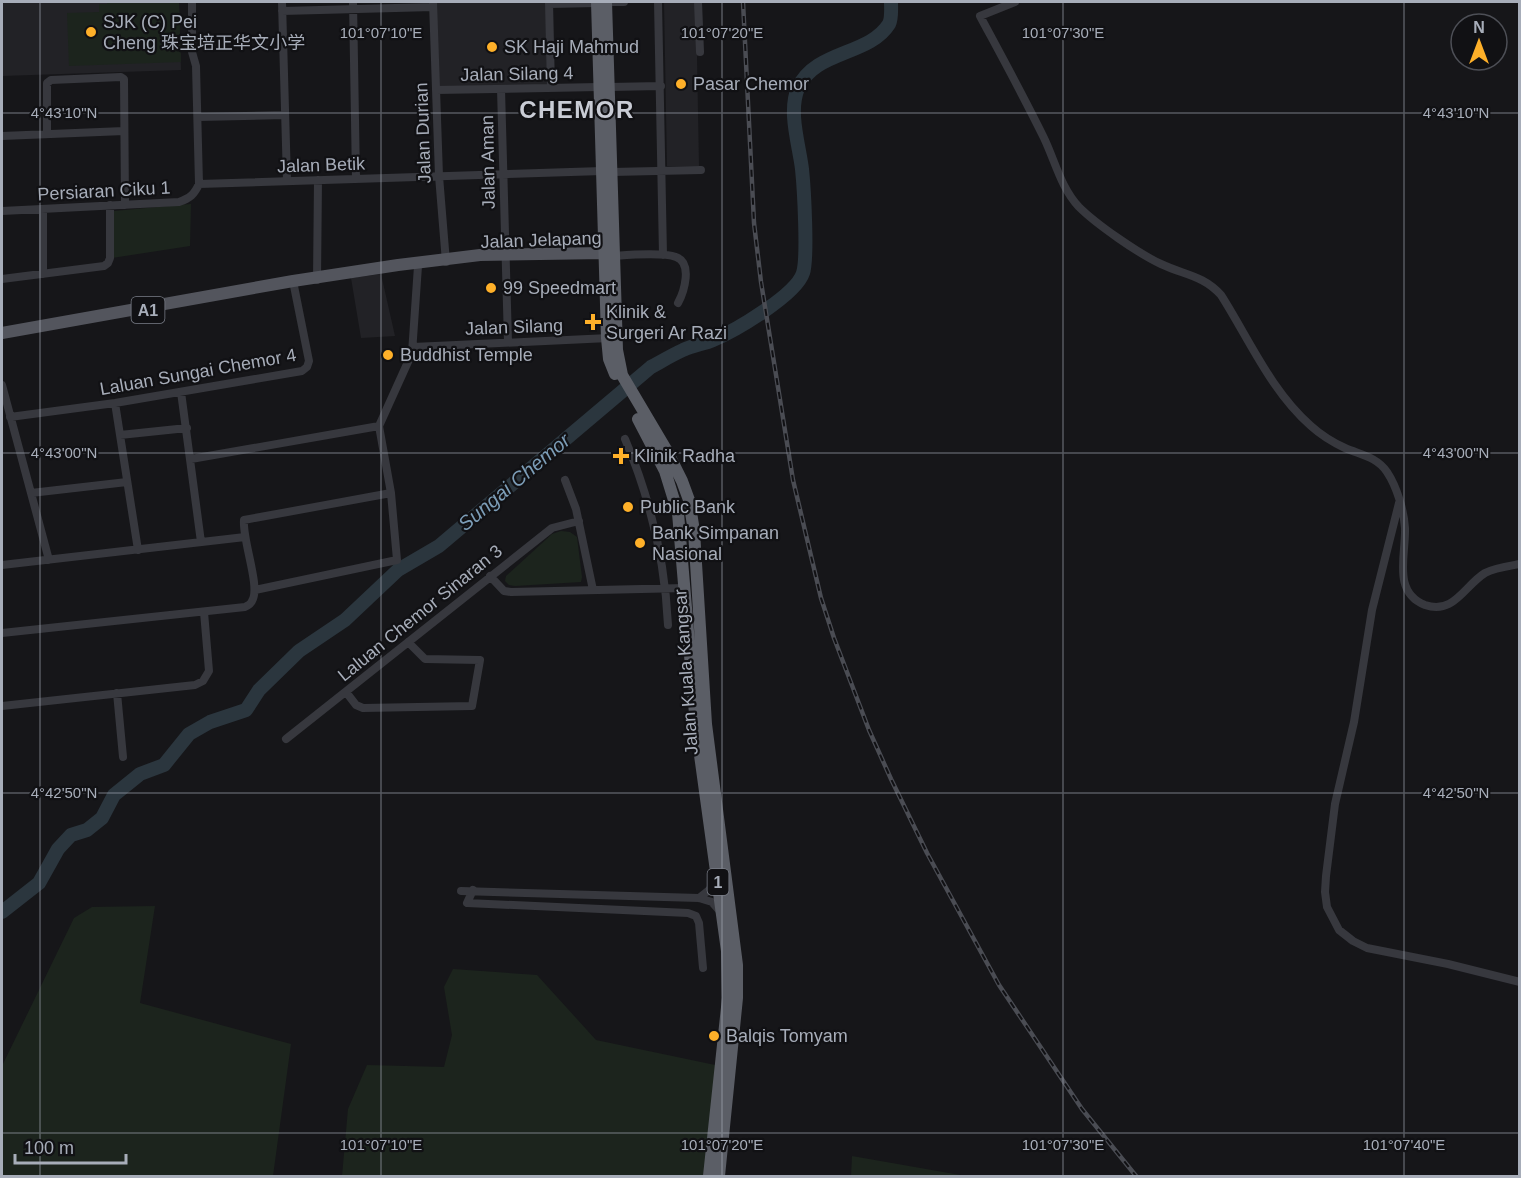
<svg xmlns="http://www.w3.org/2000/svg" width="1521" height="1178" viewBox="0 0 1521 1178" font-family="Helvetica,'Noto Sans SC',sans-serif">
<rect width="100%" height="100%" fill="#161619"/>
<path fill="#222226" d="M2,2h177l2,68 -179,6z
M433,2h117l1,86 -115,2z
M664,2h32l3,164h-32z
M381,274l14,62 -34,2 -10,-60z"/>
<path fill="#1c241d" d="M107,2h72l2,60 -112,4 -2,-53 32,-1v-8h8z
M191,204l-1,42 -78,12 2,-47z
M561,531l9,1 7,5 5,40 -1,5 -66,4 -6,-1 -4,-4 1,-5 46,-42z
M155,906l-15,97 151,41 -18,132h-271v-110l72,-148 18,-11z
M453,969l84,6 59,65 124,26 -11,110h-367l6,-67 19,-44 77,2 8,-32 -8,-48z
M852,1156l114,20h-115z"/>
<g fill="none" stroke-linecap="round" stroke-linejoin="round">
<path stroke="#2b363e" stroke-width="14" d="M2,912l37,-29 19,-34 13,-14 16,-5 15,-12 12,-23 26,-21 24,-9 25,-31 21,-12 36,-12 13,-20 40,-39 46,-31 53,-50 41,-24 212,-179c11,-6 21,-12 32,-17 10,-5 21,-6 30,-10 22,-9 83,-45 90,-67 5,-15 1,-85 -1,-104 -3,-25 -14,-57 -4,-81 17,-38 71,-32 91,-64 3,-6 2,-16 2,-22"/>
<path stroke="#37383e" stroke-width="8" d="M282,2l5,179
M353,2l3,177
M433,2l6,174 7,86
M549,2l2,86
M606,2h18
M658,2l5,253
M698,2l2,50
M1015,2l-35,14c22,41 44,81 64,122 11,23 17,50 35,69 17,17 60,47 82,57 23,11 42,11 60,31 28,44 50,96 90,131 10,9 21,16 34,22 16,7 32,9 42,24 10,15 17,39 18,56 1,27 -13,64 20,77 29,10 39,-19 60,-32 9,-5 24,-7 35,-9
M549,4l48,-1
M282,11l151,-4
M609,87l52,-1
M501,89l7,253
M436,90l163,-3
M198,117l87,-2
M47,134v-51l4,-3 70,-3 3,2 1,126
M2,136l122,-5
M612,172l89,-2
M199,184l403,-13
M2,211l177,-9c11,-4 15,-7 20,-18l-3,-118 -4,-14v-50
M613,256c15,-1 50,-4 63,1 17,6 8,35 2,46
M43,274v-65
M2,279l102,-13 4,-3 2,-5v-53
M317,280l1,-100
M413,347l196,-9
M2,385l47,175
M181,392l20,150
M115,403l23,147
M10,417l105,-14 187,-32 5,-4 2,-6 -16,-80
M120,435l67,-7
M625,439c25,59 40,122 43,186
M191,459l188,-33
M565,480l11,29 17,81
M31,493l96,-11
M1399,503l-27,107 -18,112 -19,82 -9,72 -1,16 2,15 12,23 14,11 14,7 81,16 72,18
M2,565l243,-28
M490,576l14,15 7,1 174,-4
M255,590l142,-30 -6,-67 -12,-67 33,-73 6,-87
M2,633l243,-26c2,-1 6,-3 7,-6 9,-14 -10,-61 -8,-81l147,-27
M346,692l10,13 7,3 109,-2 8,-46 -55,-1 -17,-17
M117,693l6,64
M2,706l193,-21 8,-4 6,-10 -5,-59
M286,739l266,-211 27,-7
M473,890l-6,13 221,10 8,3 3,7 4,45
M461,891l238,7 13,4 7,8
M699,898l10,-8 8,-10"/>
<path stroke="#53555d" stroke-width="12" d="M2,333l291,-52 105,-16 82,-10 124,-2 8,2"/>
<path stroke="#5b5e66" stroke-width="12" d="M597,2l10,336 2,21 6,15
M606,2l11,348 5,25 45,76 15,30 7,19 5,31 12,193 31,241v33l-18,178
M638,419l27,52 13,42 18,213 31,225 1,47 -19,178"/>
<defs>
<path id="rail" d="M743,2l11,221 7,59 32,198 28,118 13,40 35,92 22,49 36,74 72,132 83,124 54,67"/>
</defs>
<use href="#rail" stroke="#4a4c53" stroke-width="4.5"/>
<use href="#rail" stroke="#111114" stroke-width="2" stroke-dasharray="7" stroke-linecap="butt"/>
</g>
<path fill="none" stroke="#a7adb9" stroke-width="1.5" stroke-opacity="0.45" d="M40,2v1174M381,2v1174M722,2v1174M1063,2v1174M1404,2v1174M2,113h1518M2,453h1518M2,793h1518M2,1133h1518"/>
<g fill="#feb029" stroke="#111114" stroke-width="2">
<circle cx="91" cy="32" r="6"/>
<circle cx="492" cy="47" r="6"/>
<circle cx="681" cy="84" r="6"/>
<circle cx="491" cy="288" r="6"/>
<path d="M590 313h6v6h6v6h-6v6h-6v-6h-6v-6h6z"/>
<circle cx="388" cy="355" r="6"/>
<path d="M618 447h6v6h6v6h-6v6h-6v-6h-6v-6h6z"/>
<circle cx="628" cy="507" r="6"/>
<circle cx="640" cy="543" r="6"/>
<circle cx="714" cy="1036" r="6"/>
</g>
<g text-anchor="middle" stroke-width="4.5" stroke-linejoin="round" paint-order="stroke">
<g fill="#111114" stroke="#7a7e88" stroke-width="1.5">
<rect x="131.5" y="297" width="33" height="26" rx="4.5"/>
<rect x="707.5" y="869" width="21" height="26" rx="4.5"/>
</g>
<g font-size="16" font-weight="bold" fill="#a7adb9">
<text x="148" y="316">A1</text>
<text x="718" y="888">1</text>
</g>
<g font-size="18" fill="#a7adb9" stroke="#111114" text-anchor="start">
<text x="103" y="28">SJK (C) Pei<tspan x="103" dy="21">Cheng 珠宝培正华文小学</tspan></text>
<text x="504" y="53">SK Haji Mahmud</text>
<text x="693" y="90">Pasar Chemor</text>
<text x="503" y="294">99 Speedmart</text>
<text x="606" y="318">Klinik &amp;<tspan x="606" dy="21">Surgeri Ar Razi</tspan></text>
<text x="400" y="361">Buddhist Temple</text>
<text x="634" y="462">Klinik Radha</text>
<text x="640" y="513">Public Bank</text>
<text x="652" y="539">Bank Simpanan<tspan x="652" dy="21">Nasional</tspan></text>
<text x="726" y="1042">Balqis Tomyam</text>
</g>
<g font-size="18" fill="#a7adb9" stroke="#111114">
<text transform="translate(517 74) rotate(-1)" y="6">Jalan Silang 4</text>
<text transform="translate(423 133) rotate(-92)" y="6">Jalan Durian</text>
<text transform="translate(488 162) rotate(-91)" y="6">Jalan Aman</text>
<text transform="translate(321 165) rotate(-2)" y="6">Jalan Betik</text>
<text transform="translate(104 191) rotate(-3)" y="6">Persiaran Ciku 1</text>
<text transform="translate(541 240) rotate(-2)" y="6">Jalan Jelapang</text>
<text transform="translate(514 327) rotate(-2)" y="6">Jalan Silang</text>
<text transform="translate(198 372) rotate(-10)" y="6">Laluan Sungai Chemor 4</text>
<text transform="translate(420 613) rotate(-39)" y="6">Laluan Chemor Sinaran 3</text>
<text transform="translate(686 672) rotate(-94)" y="6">Jalan Kuala Kangsar</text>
</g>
<g font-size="20" font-style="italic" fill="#7c9db7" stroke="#111114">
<text transform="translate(514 482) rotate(-40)" y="7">Sungai Chemor</text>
</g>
<g font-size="24" font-weight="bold" letter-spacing="1.5" fill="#c9ccd5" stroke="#111114">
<text x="577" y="118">CHEMOR</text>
</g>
</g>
<g font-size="15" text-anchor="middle" fill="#a7adb9" stroke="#111114" stroke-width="4.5" stroke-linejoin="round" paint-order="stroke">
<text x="381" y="38">101°07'10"E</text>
<text x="722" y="38">101°07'20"E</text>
<text x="1063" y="38">101°07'30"E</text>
<text x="64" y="118">4°43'10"N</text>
<text x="1456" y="118">4°43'10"N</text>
<text x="64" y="458">4°43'00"N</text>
<text x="1456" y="458">4°43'00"N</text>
<text x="64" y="798">4°42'50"N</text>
<text x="1456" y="798">4°42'50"N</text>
<text x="381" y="1150">101°07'10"E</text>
<text x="722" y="1150">101°07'20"E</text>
<text x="1063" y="1150">101°07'30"E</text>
<text x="1404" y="1150">101°07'40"E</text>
</g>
<rect width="1521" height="1178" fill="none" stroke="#a7adb9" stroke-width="6"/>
<g transform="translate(1479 42)"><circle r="28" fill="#111114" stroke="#4d4f56" stroke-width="1.5"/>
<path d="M0-4.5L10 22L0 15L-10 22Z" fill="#feb029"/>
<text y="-9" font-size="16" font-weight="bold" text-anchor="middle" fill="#a7adb9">N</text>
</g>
<path d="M15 1154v9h111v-9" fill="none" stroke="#a7adb9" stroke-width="3"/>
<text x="24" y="1154" font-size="18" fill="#a7adb9" stroke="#111114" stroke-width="4.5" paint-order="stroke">100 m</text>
</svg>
